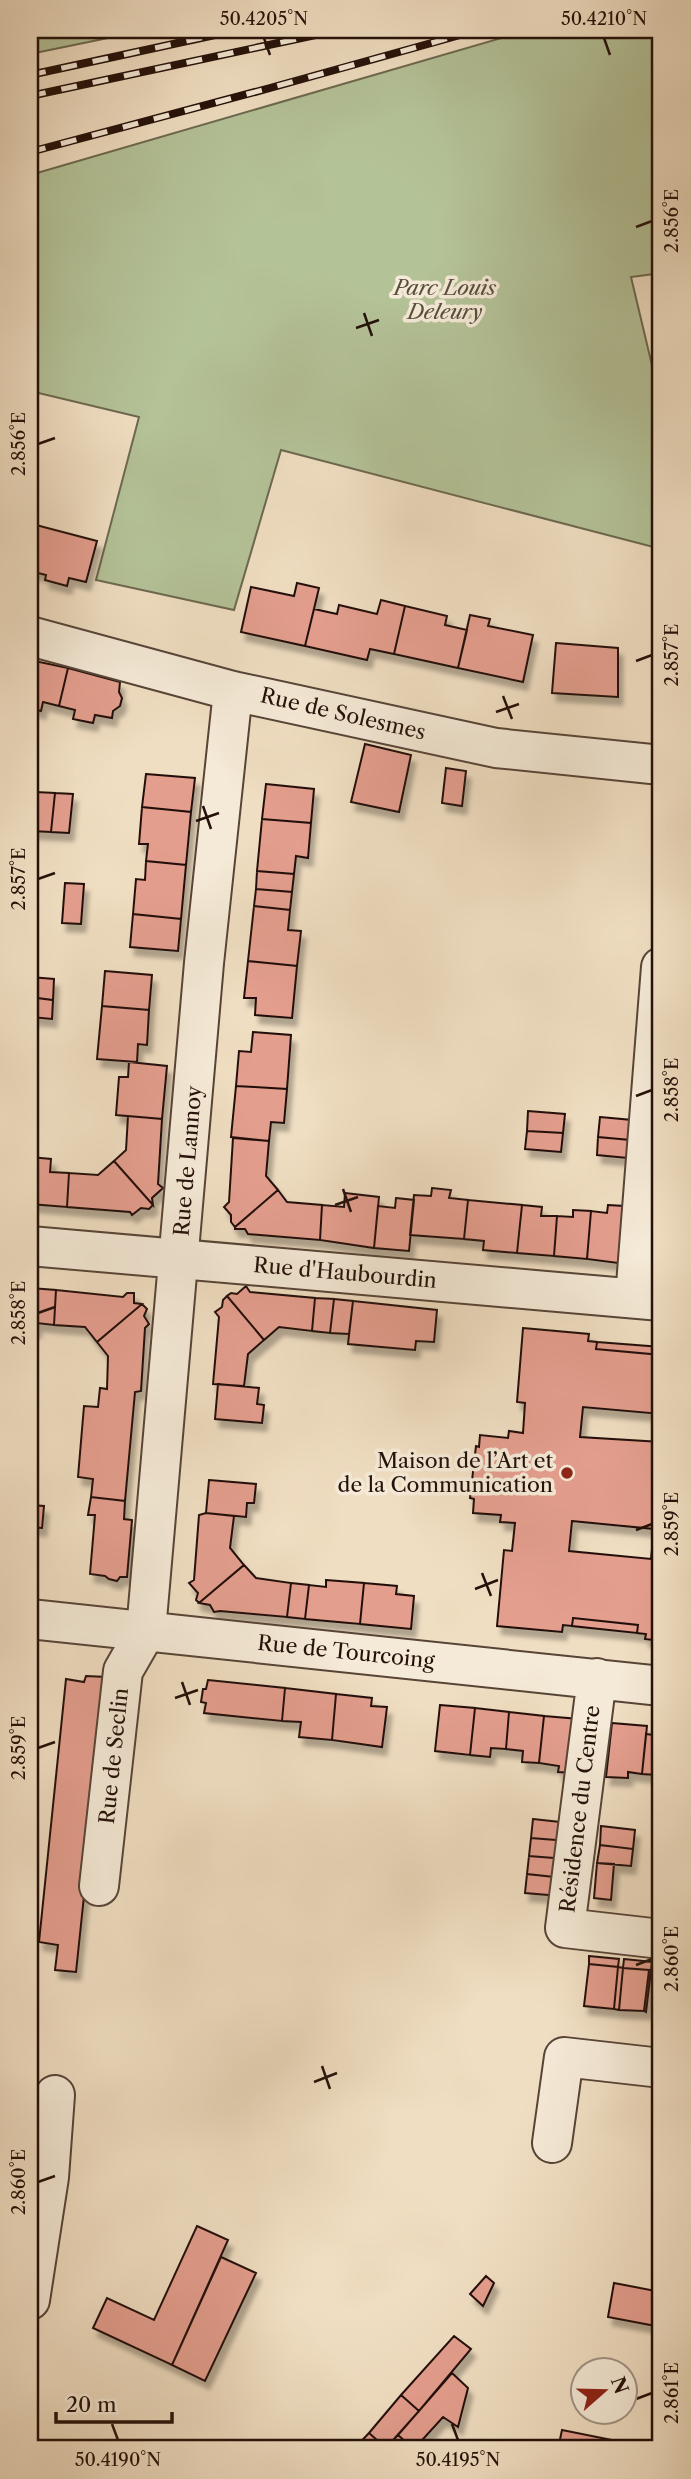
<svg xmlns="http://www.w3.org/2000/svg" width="691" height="2479" viewBox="0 0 691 2479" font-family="'Libre Caslon Text',serif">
<defs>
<filter id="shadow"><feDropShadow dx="4.5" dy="8" stdDeviation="2" flood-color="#0004"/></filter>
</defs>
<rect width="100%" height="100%" fill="#f0dec2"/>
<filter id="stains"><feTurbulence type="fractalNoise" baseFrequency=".00286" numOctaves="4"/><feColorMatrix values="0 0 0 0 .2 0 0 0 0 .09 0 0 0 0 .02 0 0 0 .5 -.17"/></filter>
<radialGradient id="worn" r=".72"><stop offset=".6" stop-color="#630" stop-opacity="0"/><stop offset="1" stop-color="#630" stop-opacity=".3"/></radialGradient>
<path fill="#b4c298" stroke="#6c6950" stroke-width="2" d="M30,30h117l-117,24z
M529,30h132v243l-30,4 30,126v146l-380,-99 -47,160 -138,-30 43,-163 -109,-26v-216z"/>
<path fill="#e49e8e" stroke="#241009" stroke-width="2" fill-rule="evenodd" filter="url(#shadow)" d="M36,525l61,16 -11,41 -17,-4 -2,8 -22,-6 1,-5 -16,-4v-21z
M297,583l22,5 -14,58 -64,-14 10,-45 43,9z
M381,600l24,6 -11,48 -24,-5 -3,11 -62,-14 9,-37 23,5 2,-9 38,9z
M405,606l42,10 -2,9 22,5 -9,38 -64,-14z
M470,615l20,4 -2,7 45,9 -10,47 -65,-14z
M556,643l62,5v49l-66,-4z
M30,660l38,8 -9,38 -16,-4 -2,9 -11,-3z
M68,668l52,14 -1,10 3,6 -2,8 -7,5 -1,7 -17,-3 -2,8 -20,-4 2,-9 -16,-4z
M365,744l46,11 -12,57 -48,-10z
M446,768l20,3 -4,35 -20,-3z
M146,774l49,4 -4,34 -49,-5z
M266,784l48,5 -3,34 -49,-4z
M35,792l20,1 -4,39 -19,-1z
M55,793l18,1 -4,39 -18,-1z
M142,807l49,5 -5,53 -40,-4 2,-17h-9z
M262,819l49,4 -3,35 -12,-2 -2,18 -37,-3z
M146,861l40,4 -5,54 -48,-5 3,-35 9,1z
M257,871l37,3 -2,18 -36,-3z
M65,883l19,1 -3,40 -19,-1z
M256,889l36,3 -2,18 -36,-4z
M254,906l36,4 -2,20 13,1 -4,35 -49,-5z
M133,914l48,5 -3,32 -48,-4z
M248,961l49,5 -5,52 -37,-3 1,-17h-12z
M105,971l47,4 -3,35 -47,-4z
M30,977l24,2 -1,21 -23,-3z
M30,997l23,3 -1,19 -20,-2 -2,8z
M102,1006l47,4 -2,35 -9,-1 -1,18 -40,-3z
M253,1032l38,3 -4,54 -51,-3 3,-35 12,1z
M129,1062l38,4 -5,53 -46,-4 3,-38h9z
M236,1086l51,3 -3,34 -13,-1 -2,19 -38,-4z
M528,1111l37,3 -2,19 -36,-2z
M128,1116l34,3 -4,65 5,4 -11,10 1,7 -39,-44 12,-11z
M600,1117l32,3 -2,20 -32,-3z
M527,1131l36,2 -2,19 -36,-3z
M598,1137l32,3 -2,18 -31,-3z
M233,1138l36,3 -3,35 12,14 -43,37 -4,-5v-7l-7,-8 5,-5z
M30,1157l21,2 -1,13 19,1 -2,34 -37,-3z
M114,1161l39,44 -4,4 -8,-1 -9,7 -2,-3 -63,-5 2,-34 29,2z
M432,1188l19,2 -2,8 19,2 -4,39 -54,-4 4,-40 17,1z
M278,1190l9,12 35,3 -2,35 -72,-6 -3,-5h-10v-2z
M345,1193l34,4 -5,51 -54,-8 2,-35 22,2z
M396,1198l18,2 -5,51 -35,-3 4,-42 17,2z
M468,1200l54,5 -5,48 -34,-3 1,-9 -20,-2z
M522,1205l20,2 -1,9h16l-3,40 -37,-3z
M608,1205l16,1 -6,57 -31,-4 4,-48 16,2z
M573,1210l18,1 -4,48 -33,-3 3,-40 16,1z
M246,1286l4,6 65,6 -3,33 -33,-4 -15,13 -37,-44 4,-3 6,1z
M30,1288l26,2 -2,35 -17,-2 -1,7h-6z
M56,1290l67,7 4,-4h7v10l8,1 -45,38 -12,-15 -31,-2z
M227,1296l37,44 -16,14 -4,32 -31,-2 6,-67 -4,-5 7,-5 1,-7z
M315,1298l19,1 -4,34 -18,-2z
M334,1299l19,2 -4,33 -19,-1z
M353,1301l84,9 -3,32 -18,-1 -1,9 -67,-6z
M142,1304l5,5 -3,7 5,8 -4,4 -4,63 -6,1 -10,109 -34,-4 2,-18 -15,-2 6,-71 14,1 2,-19 7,1 1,-33 -11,-14z
M523,1328l66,6 -1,7 9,1 -1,7 65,6v59l-78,-7 -3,30 81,5v199l-16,-2 1,-5 -9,-1 1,-8 -65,-7 -1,8 -9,-1 -1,7 -65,-6 7,-76 8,1 3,-28 -15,-1 1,-7 -28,-2 1,-14 -4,-1 6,-52 3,1 1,-12 28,3 1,-7 14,2 2,-30 -8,-1zM572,1521l82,8 -3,30 -82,-8z
M597,1342l64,5v8l-65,-6z
M218,1384l41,4 -2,16 7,1 -2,18 -47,-4z
M209,1480l47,4 -2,19h-7l-1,14 -40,-4z
M91,1497l34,4 -1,18 8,1 -5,57h-7l-3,4 -8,-2 -4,-3 -15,-2 5,-59h-7z
M30,1505l14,1 -2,22 -12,-1z
M206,1513l28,3 -4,32 14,17 -45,38 -3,-3 2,-7 -9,-10 5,-3 5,-65z
M244,1565l12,13 35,5 -4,34 -67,-6 -6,1 -4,-7 -11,-2z
M326,1580l38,3 -4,41 -55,-5 4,-34 17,2z
M291,1583l18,2 -4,34 -18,-2z
M364,1583l33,3 -1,8 18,2 -3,33 -51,-5z
M573,1618l65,7 -1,8 -65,-7z
M86,1676l21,1 -31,295 -21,-2 3,-25 -19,-3 27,-263 18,3z
M208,1680l77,8 -3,33 -78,-8 2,-10 -5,-1 2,-13h3z
M285,1688l51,6 -4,46 -33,-3 2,-15 -19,-1z
M336,1694l36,4 -1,8 16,1 -5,40 -50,-7z
M440,1705l35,3 -5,47 -35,-4z
M475,1708l34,4 -3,37 -15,-1 -1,9 -20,-2z
M509,1712l35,4 -5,47 -17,-1 1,-11 -17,-2z
M544,1716l35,3 -5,54 -16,-1 1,-6 -20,-3z
M612,1723l35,3 -5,48 -14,-2v6l-22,-1z
M646,1734l15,2v49l-6,-1 2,-9 -15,-1z
M533,1819l36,4 -1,18 -37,-3z
M601,1826l34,4 -2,19 -33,-4z
M531,1838l37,3 -2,18 -37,-3z
M600,1845l33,4 -2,17 -34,-3z
M529,1856l37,3 -3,19 -36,-4z
M597,1863l17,1 -3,36 -17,-2z
M657,1869h4v21l-1,11h-6z
M527,1874l36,4 -3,18 -35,-3z
M589,1956l30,3 -1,8 -29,-3z
M624,1959l28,3 -6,50 -2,-1 5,-41 -26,-2z
M589,1964l29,3 -4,42 -30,-3z
M618,1967l5,1 -4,42 -5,-1z
M623,1968l26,2 -5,41 -25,-1z
M197,2226l31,14 -56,125 -79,-37 14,-30 47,22z
M221,2257l35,16 -51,108 -33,-16z
M486,2276l8,7 -11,23 -13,-12z
M614,2283l47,9v35l-53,-10z
M454,2336l17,13 -52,62 -18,-16z
M452,2373l16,15 -10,39 -15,-10 -29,32 -16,-14z
M401,2395l18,16 -33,37 -17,-15z
M562,2430l50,10 -2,9h-52z
M369,2433l17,15 -1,1h-31z
M398,2435l16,14h-29z"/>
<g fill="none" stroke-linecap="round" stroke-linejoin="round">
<defs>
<path id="minor" d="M30,636l203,55 263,57 165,17
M30,1246l631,55
M635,1298l26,-331
M30,1619l631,67
M597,1678l-32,250 96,11
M99,1886l24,-215 23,-40 58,-668 29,-272
M552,2143l12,-86 97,11
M30,2300l19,-123 6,-82"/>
</defs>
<use href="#minor" stroke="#574437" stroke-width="42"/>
<use href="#minor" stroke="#f5ead7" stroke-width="38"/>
<defs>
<path id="rail" d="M30,75l208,-45
M30,96l309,-66
M30,152l240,-64 208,-58"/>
</defs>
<use href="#rail" stroke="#241009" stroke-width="8"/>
<use href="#rail" stroke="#f5ead7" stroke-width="5" stroke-dasharray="16" stroke-linecap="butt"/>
</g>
<path fill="none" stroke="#241009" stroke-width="2.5" d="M264,38l6,17M604,38l6,17M636,227l16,-6M364,313l8,23M356,328l23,-8M38,444l17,-6M636,661l16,-6M503,696l9,23M496,712l23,-8M203,806l8,23M196,821l23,-8M38,879l17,-6M636,1096l16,-6M343,1189l8,23M335,1205l23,-8M38,1313l17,-6M636,1530l16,-6M482,1573l9,23M475,1589l23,-9M182,1682l8,23M175,1698l23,-8M38,1748l17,-6M636,1965l16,-6M322,2066l8,23M314,2082l23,-9M38,2182l17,-6M636,2399l16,-6M112,2424l6,16M452,2424l6,16"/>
<circle fill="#8f2418" stroke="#f5ead7" stroke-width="2.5" cx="567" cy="1473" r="7"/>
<g text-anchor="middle" stroke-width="7" stroke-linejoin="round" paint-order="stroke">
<g font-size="21" font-style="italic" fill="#564e3b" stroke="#f5ead7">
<text x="445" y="295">Parc Louis<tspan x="445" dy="24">Deleury</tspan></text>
</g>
<g font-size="21" fill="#241009" stroke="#f5ead7">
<text transform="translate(343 714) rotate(13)" y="7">Rue de Solesmes</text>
<text transform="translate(188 1161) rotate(-85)" y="7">Rue de Lannoy</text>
<text transform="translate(345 1273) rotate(5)" y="7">Rue d'Haubourdin</text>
<text transform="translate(346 1652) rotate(6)" y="7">Rue de Tourcoing</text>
<text transform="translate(114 1756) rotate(-84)" y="7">Rue de Seclin</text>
<text transform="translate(580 1809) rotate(-83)" y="7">Résidence du Centre</text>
</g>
<g font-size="21" fill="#241009" stroke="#f5ead7" text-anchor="end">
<text x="553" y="1468">Maison de l’Art et<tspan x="553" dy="24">de la Communication</tspan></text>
</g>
</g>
<rect width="691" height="2479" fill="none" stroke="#f0dec2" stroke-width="77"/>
<g transform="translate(604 2391) rotate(70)"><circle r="33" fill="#f5ead7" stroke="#a19385" stroke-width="2"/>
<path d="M0-5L12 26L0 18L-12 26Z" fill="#8f2418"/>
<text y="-10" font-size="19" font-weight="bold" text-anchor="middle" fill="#241009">N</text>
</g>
<path d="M56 2412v10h116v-10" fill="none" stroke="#241009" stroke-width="3.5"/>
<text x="66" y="2412" font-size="21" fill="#241009" stroke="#f5ead7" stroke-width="5" paint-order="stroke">20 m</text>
<rect x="38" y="38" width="614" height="2402" fill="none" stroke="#241009" stroke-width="2.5"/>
<g font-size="18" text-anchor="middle" fill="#241009">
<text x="264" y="25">50.4205°N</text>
<text x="604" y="25">50.4210°N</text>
<text transform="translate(672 221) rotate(-90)" y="6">2.856°E</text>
<text transform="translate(19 444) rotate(-90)" y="6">2.856°E</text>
<text transform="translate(672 655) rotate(-90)" y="6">2.857°E</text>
<text transform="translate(19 879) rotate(-90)" y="6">2.857°E</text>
<text transform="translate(672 1090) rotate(-90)" y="6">2.858°E</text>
<text transform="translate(19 1313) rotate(-90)" y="6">2.858°E</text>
<text transform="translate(672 1524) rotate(-90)" y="6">2.859°E</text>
<text transform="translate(19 1748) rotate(-90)" y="6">2.859°E</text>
<text transform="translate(672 1959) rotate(-90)" y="6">2.860°E</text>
<text transform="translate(19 2182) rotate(-90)" y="6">2.860°E</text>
<text transform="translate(672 2393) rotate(-90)" y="6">2.861°E</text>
<text x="118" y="2466">50.4190°N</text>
<text x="458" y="2466">50.4195°N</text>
</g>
<rect width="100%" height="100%" filter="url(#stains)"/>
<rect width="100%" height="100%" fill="url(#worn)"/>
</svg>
